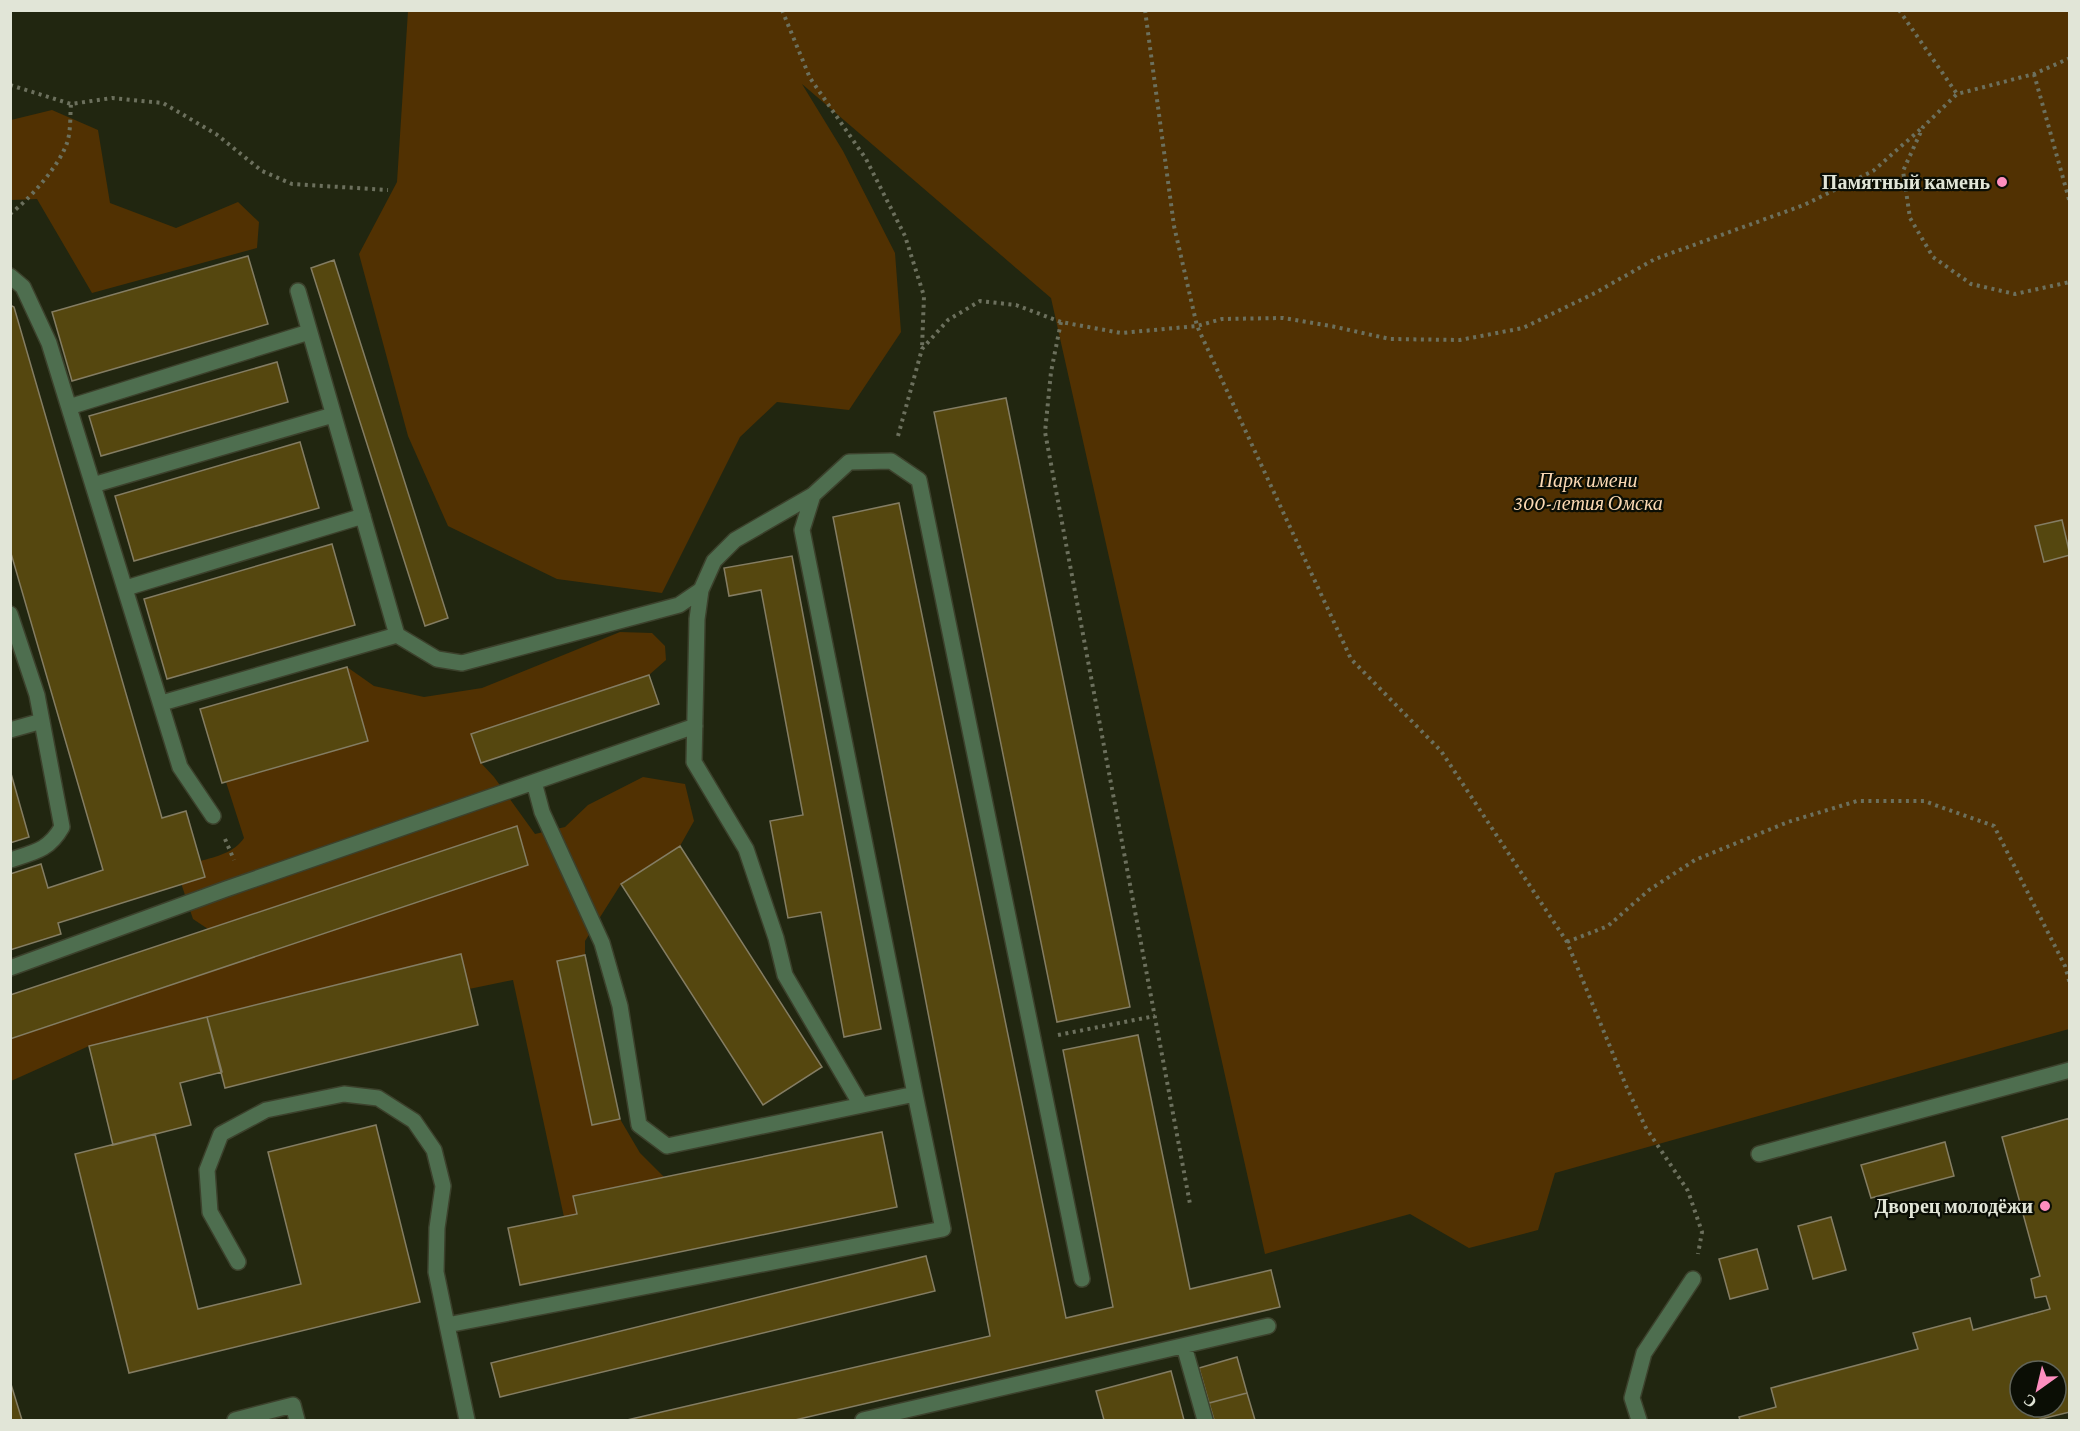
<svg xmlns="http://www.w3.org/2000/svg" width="2080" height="1431" viewBox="0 0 2080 1431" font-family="'Crimson Pro',serif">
<rect width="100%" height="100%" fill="#212610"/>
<path fill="#513102" d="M408,11h1661v1018l-514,144 -17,57 -69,18 -59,-34 -145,40 -214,-956 -249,-214 41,67 52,102 6,79 -52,78 -72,-8 -37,35 -78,156 -105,-14 -109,-53 -40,-90 -49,-182 38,-72z
M52,110l46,20 12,73 66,25 62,-26 21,20 -2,26 -165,45 -55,-94 -26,1v-80z
M620,632l32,1 13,13 1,14 -17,15 -178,59 10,29 13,14 41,57 30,-7 23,-22 55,-28 42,7 9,37 -14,25 -59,38 -36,57v14l-27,6 34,163 28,-5 20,34 24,24 -90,19 3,18 -13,3 -51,-237 -44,9 -8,-35 -372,92 -78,35 -1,-42 518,-174 -11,-39 -309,103 -15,-10 -12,-36 24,-6 -5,-16c16,-4 35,-9 44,-23l-18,-56 142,-41 -21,-74 27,19 50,11 58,-9z"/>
<path fill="#55470f" stroke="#847d63" stroke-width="1.5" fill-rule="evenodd" d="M248,256l20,68 -196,57 -20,-69z
M334,260l114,358 -23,8 -114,-358z
M10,305l4,2 148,511 24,-7 19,66 -147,46 3,11 -51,16v-76l31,-10 7,24 55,-18 -93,-320z
M277,362l11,40 -187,54 -12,-40z
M1006,398l124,609 -73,15 -123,-610z
M300,442l19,66 -185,53 -19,-65z
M899,503l167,815 47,-11 -50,-257 75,-15 52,254 81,-19 9,37 -485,113h-168l363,-84 -157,-819z
M2062,520l8,35 -26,7 -9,-36z
M332,544l23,81 -188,54 -23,-80z
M792,556l89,473 -37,8 -23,-125 -33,6 -18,-97 33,-6 -42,-225 -32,6 -5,-28z
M347,667l21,74 -146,42 -22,-74z
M649,675l10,29 -178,59 -10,-29z
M10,770l19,67 -19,6z
M517,826l11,39 -518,174v-44z
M680,846l142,221 -59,38 -142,-221z
M461,954l17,71 -253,63 -18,-71z
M585,955l35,164 -28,6 -35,-164z
M207,1017l15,55 -42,11 11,42 -78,20 -24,-99z
M2070,1118v294l-33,8h-297l-1,-3 37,-10 -5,-19 147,-39 -5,-16 57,-15 3,12 77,-21 -4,-13 -11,2 -4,-19 9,-3 -38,-139zM2020,1371h36v36h-36z
M376,1125l44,177 -291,71 -54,-219 80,-20 43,175 103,-25 -33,-132z
M882,1132l15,75 -377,78 -12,-57 69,-14 -4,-18z
M1945,1142l9,34 -83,22 -10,-33z
M1831,1217l15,53 -33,9 -15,-53z
M1757,1249l11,40 -38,10 -11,-40z
M926,1256l9,35 -435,106 -9,-34z
M1237,1357l10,36 -38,10 -10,-35z
M1171,1371l13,49h-80l-8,-29z
M10,1381l12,39h-12z
M1247,1393l8,27h-41l-5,-17z"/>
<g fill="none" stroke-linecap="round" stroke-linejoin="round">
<defs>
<path id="minor" d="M10,276l13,11 26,56 131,424 33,49
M69,407l240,-75
M93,485l240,-70
M813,495l-78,45 -21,21 -13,29 -4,29 -3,143 52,87 30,89 9,37 76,130
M126,588l237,-72
M10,614l27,81 25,132c-13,23 -27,25 -52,33
M397,635l40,24 25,4 217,-58 22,-15
M162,703l235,-68 -99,-344
M10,730l32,-9
M10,968l216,-79 469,-163
M915,1094l-113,-564 11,-35 36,-33 42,-1 28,19 163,799
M1759,1154l311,-84
M238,1262l-28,-50 -3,-42 14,-36 45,-24 78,-16 34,4 36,23 20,29 9,36 -6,42 -1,44 11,53
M1184,1346l21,74
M235,1420l58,-15 4,15
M467,1420l-20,-95 496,-96 -28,-135 -248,52 -28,-21 -19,-119 -18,-63 -60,-131 -8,-30
M863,1420l405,-94
M1639,1420l-7,-22 12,-45 49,-74"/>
</defs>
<use href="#minor" stroke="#3c412c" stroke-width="18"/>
<path stroke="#6c705d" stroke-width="4" stroke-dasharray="3 4.5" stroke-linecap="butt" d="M782,10l28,68 56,81 39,77 19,60 -2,52
M1145,10l29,216 23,100 154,333 90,92 126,191 60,146 19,40 42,63 14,41 -4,22
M1899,10l58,84
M2070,58l-36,16 -77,20 -34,33 -20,44 7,47 23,39 38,27 44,10 55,-12
M2034,74l36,129
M10,85l61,19 41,-6 51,5 53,31 46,37 30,13 96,6
M10,214c20,-15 49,-48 57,-71 4,-12 3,-27 4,-39
M1061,322l-10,50 -6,60 145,772
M898,436l24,-87 26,-29 32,-19 36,4 45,17 60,11 76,-7 25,-7 61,-1 48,8 59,13 70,1 63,-12 72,-35 60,-34 149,-54 69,-34 50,-44
M225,839l9,21
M1567,942l41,-16 41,-36 46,-30 93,-38 69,-21h67l70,25 71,140 5,18
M1058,1035l97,-19"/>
<use href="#minor" stroke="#4e6e4f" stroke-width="15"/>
</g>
<g fill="#fd8ebf" stroke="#0b0e05" stroke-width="2">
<circle cx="2002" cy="182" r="6"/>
<circle cx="2045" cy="1206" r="6"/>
</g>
<g text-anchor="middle" stroke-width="4.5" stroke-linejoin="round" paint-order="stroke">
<g font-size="20" font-weight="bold" fill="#e1e5d7" stroke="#0b0e05" text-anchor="end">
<text x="1990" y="189">Памятный камень</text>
<text x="2033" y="1213">Дворец молодёжи</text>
</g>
<g font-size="20" font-style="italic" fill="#fcd9b4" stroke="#0b0e05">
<text x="1588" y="487">Парк имени<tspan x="1588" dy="23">300-летия Омска</tspan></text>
</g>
</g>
<rect width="2080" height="1431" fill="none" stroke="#e1e5d7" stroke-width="24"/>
<g transform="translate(2038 1389) rotate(214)"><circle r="28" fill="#0b0e05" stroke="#616459" stroke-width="1.5"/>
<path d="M0-4.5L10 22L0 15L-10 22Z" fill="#fd8ebf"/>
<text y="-9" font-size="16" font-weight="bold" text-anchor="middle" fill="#e1e5d7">С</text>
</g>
</svg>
